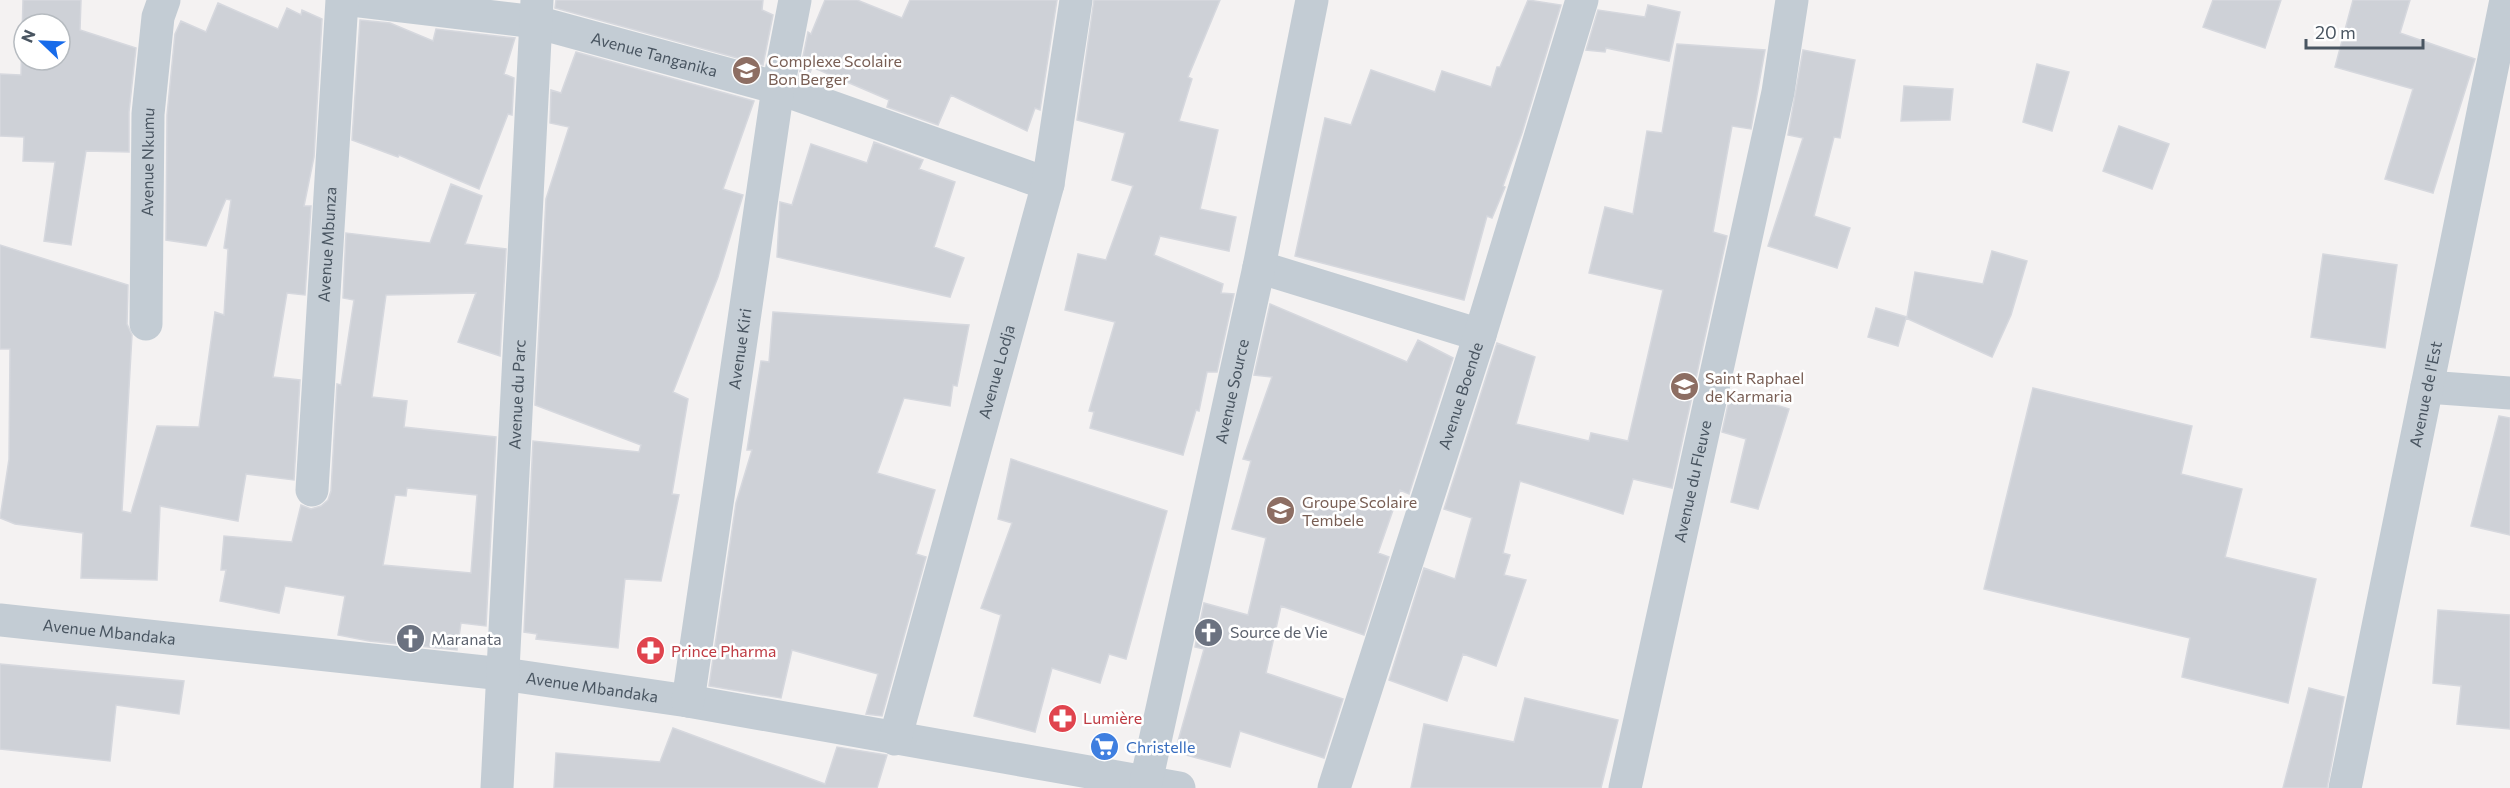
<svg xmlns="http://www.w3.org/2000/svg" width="2510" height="788" viewBox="0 0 2510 788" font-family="Commissioner,sans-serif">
<rect width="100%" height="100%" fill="#f4f2f2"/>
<path fill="#ced1d7" stroke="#d6d8de" stroke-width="1.5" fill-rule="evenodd" d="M23,0h58l-1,30 56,18 -7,64v40l-43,-1 -15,94 -27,-4 11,-79 -32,-1 1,-24 -24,-1v-62l21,1zM24,24h36v36h-36z
M556,0h207l-1,10 11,5 -10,50 -208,-57z
M825,0h32l45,18 8,-18h147l-17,110 -5,-2 -8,23 -76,-36 -13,30 -51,-18 2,-7 -77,-33 -4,12 -9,-3 9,-44 3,2z
M1094,0h126l-32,77 4,2 -13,42 39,9 -18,79 36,8 -7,34 -69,-15 -6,19 69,29 -2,9 13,1 -17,78h-10l-8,39 -3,-1 -13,45 -93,-27 4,-16 -5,-1 26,-89 -50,-12 13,-56 28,6 27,-74 -21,-6 13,-47 -48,-13z
M1528,0l33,5 -39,128 -19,53 2,1 -13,31 -5,-2 -23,84 -169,-44 30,-138 26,7 20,-55 64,22 7,-21 49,16 6,-20h3z
M2213,0h68l-16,48 -62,-21z
M2353,0h57l-10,33 75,26 -42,134 -48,-14 28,-90 -78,-22z
M218,3l60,26 9,-21 14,7 1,-5 20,9 -8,138 -10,49h7l-6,89 -18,-2 -14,84 27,3 -6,100 -48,-6 -8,47 -78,-15 -3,74 -76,-2 2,-45 -68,-9 -15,-6 9,-59 1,-110h-10v-104l128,40 -1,39 5,11 -10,176 9,2 26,-87 42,1 16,-115 9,3 4,-66 -4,-1 7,-48 -5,-1 -20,47 -40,-6 1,-125 8,-81 6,-13 25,11z
M1648,5l32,7 -11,49 -63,-13 -1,4 -19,-2 12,-40 47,7z
M360,20l30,3 43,18 3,-12 79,9 -11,36 10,4 -2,37 -4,-1 -29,75 -80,-34 -1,2 -46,-17z
M1677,44l88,6 -14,79 -19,-3 -19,106 14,4 -55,252 -39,-9 -10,35 -103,-33 -17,72 7,2 -6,20 22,5 -30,86 -33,-12 -16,47 -58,-21 35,-112 31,11 17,-61 -28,-9 53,-166 38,14 -19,67 73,17 2,-8 37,8 35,-151 -74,-17 16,-66 28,7 14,-83 15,2z
M1803,50l52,10 -15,78 -6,-1 -20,79 36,12 -13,40 -69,-22 35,-108 -15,-3z
M576,52l178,49 -31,88 20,6 -25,82 -45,115 15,7 -16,95 7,1 -18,86 -36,-2 -7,69 -82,-9 1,-5 -13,-2 9,-191 106,11 2,-7 -106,-40 11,-206 23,-72 -19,-4 1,-33 10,3z
M2037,64l32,8 -17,59 -29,-9z
M1904,86l49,3 -3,31 -49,1z
M2119,126l50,18 -17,45 -49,-18z
M874,142l49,18 -4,9 36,13 -21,65 30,11 -14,39 -173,-40 3,-55 12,3 19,-61 56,19z
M451,184l31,12 -17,48 41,5 -6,107 -42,-14 18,-49 -90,2 -14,102 35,4 -3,26 92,10 -10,189 -25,-3 -4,27 -88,-9 -31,-6 7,-39 -60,-10 -6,27 -59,-12 6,-31h-5l3,-34 68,6 9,-37 10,4 10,-3 7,-6 3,-9 6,-107 4,1 13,-85 -11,-2 3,-65 84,10zM407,488l70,7 -6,78 -88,-8 12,-70 11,1z
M1992,251l35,10 -16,54 -19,42 -86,-39 -8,28 -30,-9 8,-29 31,9 8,-45 68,12z
M2323,254l74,11 -12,83 -74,-11z
M1270,304l137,58 11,-22 35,18 -44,136 -9,-4 -22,63 11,4 -25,78 -83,-29 -15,67 77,26 -19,59 -84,-27 -10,36 -55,-15 29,-103 -9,-2 9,-44 44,12 18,-77 -34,-9 19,-68 -8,-2 29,-82 -18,-2z
M773,312l196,13 -12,61 -4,-1 -3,21 -46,-8 -27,75 58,17 -19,64 10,3 -44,159 -16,-2 12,-40 -86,-24 -11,48 -72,-12 27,-183 16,-53h-5l14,-89 8,1z
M2033,388l159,38 -11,48 61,15 -17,68 91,22 -28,124 -106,-26 8,-39 -206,-49z
M1731,391l58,18 -31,100 -27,-7 15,-63 -24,-7z
M2499,416l11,2v117l-39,-9z
M1011,459l156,52 -41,148 -17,-5 -9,29 -48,-15 -17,64 -61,-16 27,-101 -20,-7 31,-85 -14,-4z
M2438,610l72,5v114l-53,-5 4,-38 -28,-3z
M0,664l184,17 -5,33 -63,-9 -6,56 -110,-12z
M2309,688l35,9 -17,91h-44z
M1525,698l93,22 -17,68h-190l13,-64 90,18z
M673,728l152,56 12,-37 50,8 -10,33h-323l2,-35 104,9z"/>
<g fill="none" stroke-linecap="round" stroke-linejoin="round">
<g stroke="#c3ccd4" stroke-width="33">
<path id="s1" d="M352,0l184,22 242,66 270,96"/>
<path d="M1259,267l221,68"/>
<path id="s2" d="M146,324l2,-210 10,-97 6,-17"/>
<path d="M2427,387l83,6"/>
<path id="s3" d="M312,490l30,-490"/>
<path id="s4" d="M0,620l503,54 185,27 491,87"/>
<path id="s5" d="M688,701l90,-613 17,-88"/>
<path id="s6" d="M895,739l153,-555 28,-184"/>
<path id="s7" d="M1146,782l113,-515 53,-267"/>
<path id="s8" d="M497,788l40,-788"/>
<path id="s9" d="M1334,788l146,-453 102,-335"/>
<path id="s10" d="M1625,788l153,-696 14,-92"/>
<path id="s11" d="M2345,788l161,-788"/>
</g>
</g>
<defs>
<symbol id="school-disc" viewBox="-11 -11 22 22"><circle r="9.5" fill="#8d6e63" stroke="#fff"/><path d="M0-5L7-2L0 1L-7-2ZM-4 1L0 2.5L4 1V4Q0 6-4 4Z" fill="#fff"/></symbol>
<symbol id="church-disc" viewBox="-11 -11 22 22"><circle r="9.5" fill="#6b7280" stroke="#fff"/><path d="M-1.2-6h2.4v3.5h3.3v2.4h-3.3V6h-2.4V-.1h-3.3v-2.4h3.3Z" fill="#fff"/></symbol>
<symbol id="pharmacy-disc" viewBox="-11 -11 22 22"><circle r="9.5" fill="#e0444e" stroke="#fff"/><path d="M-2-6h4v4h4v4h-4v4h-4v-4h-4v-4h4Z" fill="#fff"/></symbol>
<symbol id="supermarket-disc" viewBox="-11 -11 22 22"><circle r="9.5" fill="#3f7fe0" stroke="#fff"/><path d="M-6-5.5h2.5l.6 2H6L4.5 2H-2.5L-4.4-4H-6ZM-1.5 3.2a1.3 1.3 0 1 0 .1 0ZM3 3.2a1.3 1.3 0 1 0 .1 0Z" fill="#fff"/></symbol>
</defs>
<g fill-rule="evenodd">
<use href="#school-disc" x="730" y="54" width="33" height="33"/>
<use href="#school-disc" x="1668" y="370" width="33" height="33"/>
<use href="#school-disc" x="1264" y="494" width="33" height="33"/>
<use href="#church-disc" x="1192" y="616" width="33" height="33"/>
<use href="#church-disc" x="394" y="622" width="33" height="33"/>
<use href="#pharmacy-disc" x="634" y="634" width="33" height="33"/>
<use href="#pharmacy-disc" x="1046" y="702" width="33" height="33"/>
<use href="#supermarket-disc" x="1088" y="730" width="33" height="33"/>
</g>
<g text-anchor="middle" stroke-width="5" stroke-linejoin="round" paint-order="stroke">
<g font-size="16" fill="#495561" stroke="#fff">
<text dy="6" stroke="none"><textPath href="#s1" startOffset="308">Avenue Tanganika</textPath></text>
<text dy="6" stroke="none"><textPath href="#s2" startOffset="162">Avenue Nkumu</textPath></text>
<text dy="6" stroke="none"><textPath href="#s3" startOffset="246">Avenue Mbunza</textPath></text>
<text dy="6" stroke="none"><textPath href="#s5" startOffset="356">Avenue Kiri</textPath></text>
<text dy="6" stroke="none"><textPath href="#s6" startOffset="381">Avenue Lodja</textPath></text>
<text dy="6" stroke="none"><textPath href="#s7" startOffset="400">Avenue Source</textPath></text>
<text dy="6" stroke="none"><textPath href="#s8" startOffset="394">Avenue du Parc</textPath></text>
<text dy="6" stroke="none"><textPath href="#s11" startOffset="402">Avenue de l'Est</textPath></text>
<text dy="6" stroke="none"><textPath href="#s9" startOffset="412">Avenue Boende</textPath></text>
<text dy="6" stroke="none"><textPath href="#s10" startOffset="314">Avenue du Fleuve</textPath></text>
<text dy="6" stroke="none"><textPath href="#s4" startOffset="110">Avenue Mbandaka</textPath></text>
<text dy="6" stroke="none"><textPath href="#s4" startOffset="596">Avenue Mbandaka</textPath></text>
</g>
<g font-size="16" fill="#785e54" stroke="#fff" text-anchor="start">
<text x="768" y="67">Complexe Scolaire<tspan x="768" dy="18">Bon Berger</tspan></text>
<text x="1705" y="384">Saint Raphael<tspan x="1705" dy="18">de Karmaria</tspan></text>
<text x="1302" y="508">Groupe Scolaire<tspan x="1302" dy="18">Tembele</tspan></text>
</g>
<g font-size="16" fill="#5b616d" stroke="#fff" text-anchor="start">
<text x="1230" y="638">Source de Vie</text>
<text x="431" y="645">Maranata</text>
</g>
<g font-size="16" fill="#be3a42" stroke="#fff" text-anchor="start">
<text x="671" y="657">Prince Pharma</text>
<text x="1083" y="724">Lumière</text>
</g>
<g font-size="16" fill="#366cbe" stroke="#fff" text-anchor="start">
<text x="1126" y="753">Christelle</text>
</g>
</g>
<g transform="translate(42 42) rotate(293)"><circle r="28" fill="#ffffff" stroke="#b6bbc0" stroke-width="1.5"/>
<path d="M0-4.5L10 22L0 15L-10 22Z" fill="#176bea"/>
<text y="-9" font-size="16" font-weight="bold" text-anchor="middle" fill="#495561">N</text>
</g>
<path d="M2306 39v9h117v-9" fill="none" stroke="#495561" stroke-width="3"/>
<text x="2315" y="39" font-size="18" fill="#495561" stroke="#ffffff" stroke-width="4.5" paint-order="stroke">20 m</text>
</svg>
